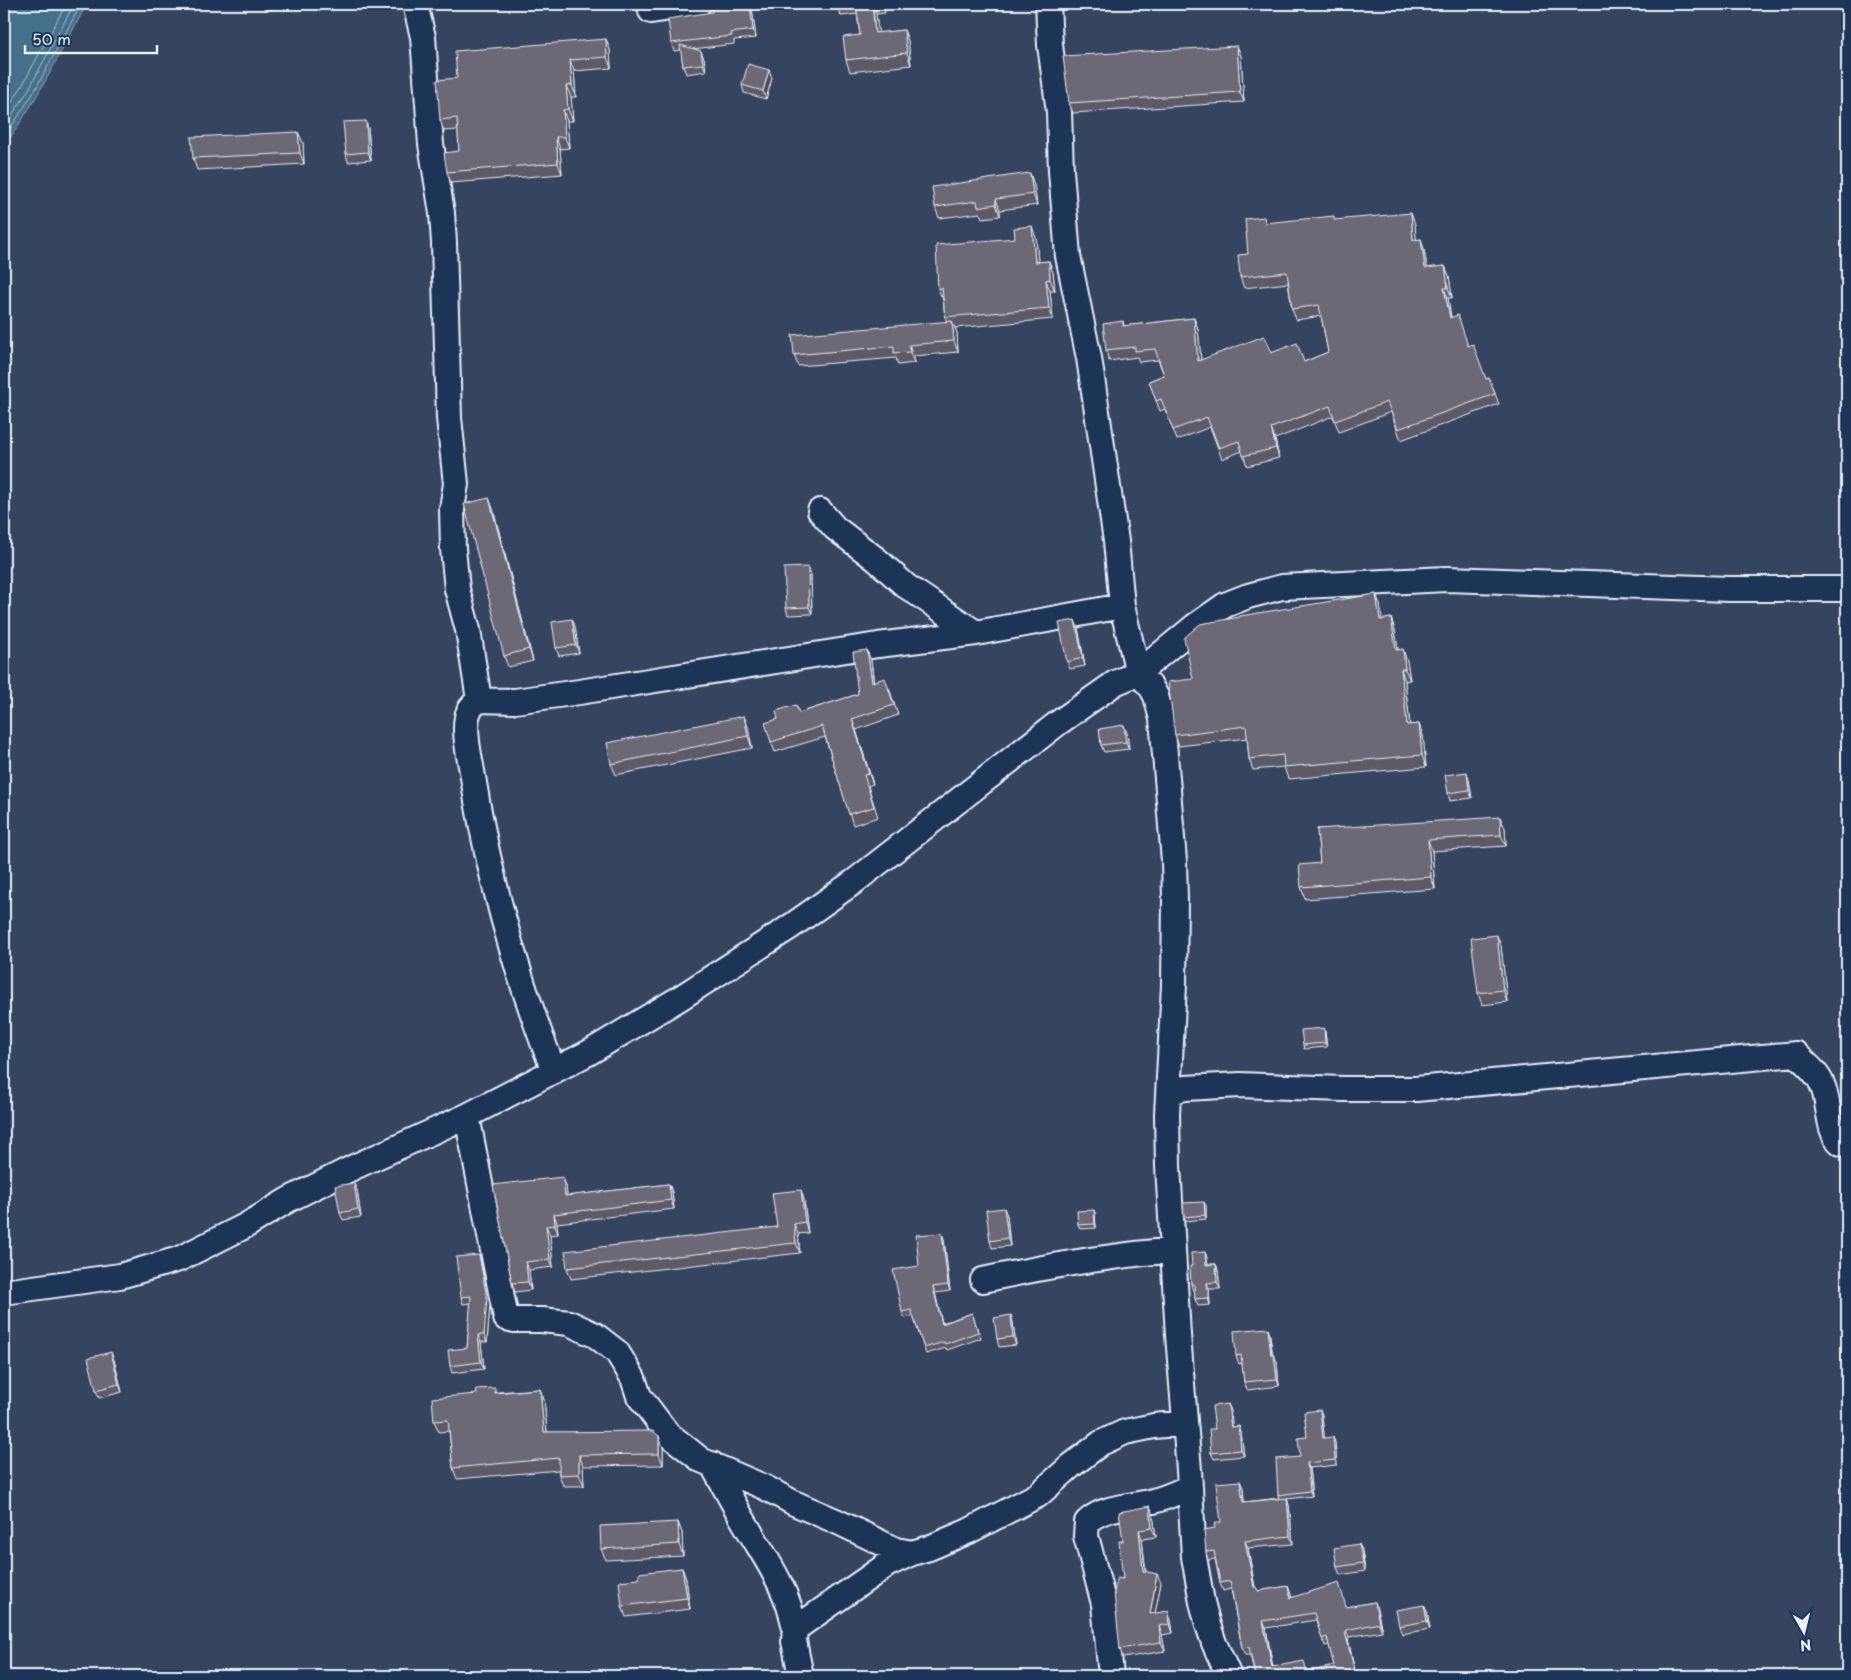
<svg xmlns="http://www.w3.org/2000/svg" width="1851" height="1680" viewBox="0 0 1851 1680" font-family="'Playpen Sans',sans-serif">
<rect width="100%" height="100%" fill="#354560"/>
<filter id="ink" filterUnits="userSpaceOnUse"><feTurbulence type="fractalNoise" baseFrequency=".02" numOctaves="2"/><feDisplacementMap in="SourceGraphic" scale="10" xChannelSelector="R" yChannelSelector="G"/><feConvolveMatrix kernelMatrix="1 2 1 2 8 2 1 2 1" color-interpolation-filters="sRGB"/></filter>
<g filter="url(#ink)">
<path fill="#45708b" stroke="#86a4b7" d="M4,4h83c-27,48 -50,98 -83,142z"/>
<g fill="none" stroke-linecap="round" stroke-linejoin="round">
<path stroke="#a7bdcc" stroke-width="1" d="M4,115l18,-29 44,-82
M4,128l25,-39 45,-85
M4,138l30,-46 47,-88"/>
<defs>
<path id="minor" d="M415,4l8,33 8,107 11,69 2,30 5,175 7,66 -4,25 1,40 4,40 11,41 11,70
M1048,4l2,41 9,67 2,59 7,85 21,102 12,81 15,102 6,65 16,67 13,14 5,9 6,23 12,142 1,39 -1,85 -7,129 1,52 10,169 11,135 5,87 8,45 6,23 6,18 15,33
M651,11l47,-7
M820,511l15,17 42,32 29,26 70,47
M554,1071c-38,-96 -66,-197 -82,-300 -3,-16 -10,-45 -3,-60 1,-4 7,-8 10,-11l36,1 64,-9 299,-47 98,-12 146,-27
M1169,1092l16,-4 55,-3 103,4h73l380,-35c9,9 21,18 26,30 8,17 5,49 19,59l6,1
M467,1116l39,202 9,2h27l27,3 26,12 22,17 16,26 6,18 28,37 34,27 63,27 30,16 44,19 58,28 16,3 17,-5 40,-17 69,-36 34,-30 29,-22 24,-11 29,-6 31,-3
M983,1280c63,-14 126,-24 190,-30
M4,1292l116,-16 59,-17 68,-34 41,-25 66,-33 113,-51 123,-64 90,-54 110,-71 65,-46 203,-158 57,-40 23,-10 57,-47 30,-21 23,-9 34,-9 165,-8 282,10h118
M712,1464c11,20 22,41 34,61 21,36 41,62 49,104
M801,1676l-7,-35 1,-12 93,-65 24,-11
M1111,1676l-7,-72 -18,-68 1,-14c16,-16 45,-15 66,-21 13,-3 25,-9 37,-14"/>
</defs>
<use href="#minor" stroke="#e8f1f8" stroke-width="28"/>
<use href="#minor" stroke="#1d3557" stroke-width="24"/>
</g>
<path fill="#5d5a65" stroke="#e8f1f8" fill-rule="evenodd" d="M265,4h52l-49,6z
M721,4h30l1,4 4,30 -22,2v4l-41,5 11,9 2,13 -20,3 -3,-8 -2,-16 -7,1 -3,-8 41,-31z
M837,4h67l1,2 -21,3 1,4 -9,1 2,19 26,-3 4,11 3,24 -61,7 -4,-12 14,-25 -3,-21 -16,2z
M606,39l4,11 1,18 -37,3 2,26h-5l2,24h-6l2,27 -9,1 2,25 -111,9 -4,-11 12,-21 -1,-21 -14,1 -4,-11 17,-42z
M1237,46l4,10 3,46 -171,11 -4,-10z
M769,70l3,8 -6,21 -22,-6 -2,-8z
M368,128l3,32 -23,2 -2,-8z
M298,132l5,11 1,21 -107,6 -4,-12z
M1034,185l3,20 -37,5v6l-18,2 -2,-5 -41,5 -4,-11z
M1335,220l80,4 1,16 5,-1 3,11 3,18 18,-2 4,10 3,22h-4l3,20 17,27 18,34 3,-1 10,26 -98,36 -10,-28 -52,20 -6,-16 -58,23 4,19 -32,8 -5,-15 -20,8 -12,-32 -33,13 -12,-31 -5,2 -11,-30 15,-6 -6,-15 -19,2 -2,-5 -28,4 -3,-11 17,-29 1,5 70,-8 4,11 3,31 70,-7 33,9 24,-10 -7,-36 -25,4 -4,-11 -4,-26 -44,5 -4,-11 8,-23 18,-31z
M1036,238l2,24 11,-1 4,12 2,18h-5l3,28 -98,9 2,5 1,19 -44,4v7l-16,2 -2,-7 -98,8 -4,-11 153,-33 -2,-5 -2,-17 -5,-11z
M489,498l4,11 40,152 -25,6 -4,-11z
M808,567l3,8 1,39 -24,1 -2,-7z
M1376,594l4,11 2,15 9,-2 4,12 3,20 9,11 3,19 -5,1 5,44 9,-1 4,12 3,31 -138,12 -4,-12 -31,3 -4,-11 -2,-21 -68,8 -4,-11 18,-56z
M572,619l3,8 4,26 -20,3 -3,-8z
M1078,628l7,38 -15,3 -3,-7z
M871,661l3,21 15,6 9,27 -42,15 17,54 -5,2 10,31 -25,8 -28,-88 -50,15 -4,-10 7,-23 18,-14 3,8 59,-19z
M744,716l4,11 4,21 -136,27 -5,-11z
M1127,733l2,16 -25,3 -3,-7z
M1469,780l3,18 -22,3 -2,-8z
M1505,828l1,18 -74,5 3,38 -130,10 -4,-12 19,-24 -3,-34z
M1501,946l6,56 -25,3 -4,-12z
M1324,1028l1,4 2,15 -23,2 -1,-4z
M669,1184l3,8 2,17 -117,14 1,11 -8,1 3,32 -24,3 2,20 -16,2 -3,-9 54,-97 1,10z
M357,1190l4,27 -18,3 -3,-7z
M801,1190l3,10 4,33 -10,1 2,19 -229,26 -4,-11 210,-41z
M1206,1206v13l-21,2 -1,-4z
M1094,1210l1,3 1,15 -16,1 -2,-4z
M1007,1215l3,31 -18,2 -2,-7z
M942,1233l2,6 6,52 -15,2 7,30 30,-10 9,25 -34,12 -1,-2 -20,6 -13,-38 -8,2 -3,-6z
M1205,1252l2,6 1,6h8l2,6 2,19h-11l1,16 -12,1 -3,-7v-8h-2l-2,-7 1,-18z
M481,1262l9,43 -3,37h-6l3,27 -32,4 -2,-7 17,-18 4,-45 -8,1 -2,-7z
M1011,1315l2,8 3,22 -17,2 -2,-8z
M1268,1328l2,8 3,19h1l3,7 2,24 -32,4 -3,-8 -2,-19 -3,1 -3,-8z
M114,1360l8,32 -23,6 -3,-8z
M540,1389l4,11 3,32 112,4 4,12v17l-80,1 1,20h-21l-4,-11v-5l-102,9 -4,-11 -4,-37 -10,1 -5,-11 63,-29z
M1228,1404l3,7 1,16 9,5 3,24 -30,3 -3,-6 4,-24z
M1320,1410l2,5 2,23 11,4 2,23 -28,3 3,28 -25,3 2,6 4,39 -45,4 7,39h2l2,4 29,-5 3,12 56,9 28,-5 2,7 5,22 -33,6 -1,2 8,37h-101l-5,-21h-5l-3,-7 -11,-59 -8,2 -3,-8 -5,-24 -7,1 -2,-8 9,-24 6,-6 19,-41 3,7 1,14 35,-4 -1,-3 22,-38 7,-20zM1316,1620l9,26 4,-1 5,21 -26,6 -1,-4 -34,-1 -7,-39z
M1150,1506l3,9 3,22 -14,2 4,33 15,11 -6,30 16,7 2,13 -11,2 3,16 -42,7 -3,-9 3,-70v-38z
M678,1522l4,11 1,23 -77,4 -5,-11z
M1359,1544l3,7 3,20 -25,4 -3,-8z
M682,1568l4,11 4,30 -64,8 -4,-11 17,-27z
M1424,1605l3,7 3,17 -28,5 -3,-8z"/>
<path fill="#4c4a53" stroke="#e8f1f8" d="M750,4h1l1,4 4,30 -3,-8z
M873,4l3,10 4,30 -5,-11z
M904,30l4,11 3,24 -4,-12z
M606,39l4,11 1,18 -4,-11z
M1237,46l4,10 3,46 -4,-10z
M701,51l3,7 2,13 -3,-7z
M570,60l4,11 2,26 -4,-12z
M769,70l3,8 -6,21 -3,-8z
M566,86l5,11 2,24 -5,-12z
M563,110l4,11 2,27 -4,-11z
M366,121l2,7 3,32 -3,-8z
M298,132l5,11 1,21 -4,-11z
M556,137l4,12 2,25 -4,-11z
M1030,173l4,12 3,20 -4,-11z
M996,199l4,11v6l-4,-12z
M1411,213l4,11 2,27 -4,-11z
M1032,226l4,12 3,36 -4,-12z
M1421,239l3,11 5,29 -4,-11z
M1049,261l4,12 2,18 -5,-12z
M1445,266l4,10 3,22 -4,-10z
M1046,280l4,11 3,28 -4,-11z
M1444,288l4,10 5,31 -3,-11z
M1194,318l4,11 4,43 -4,-11z
M952,321l5,12 1,19 -4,-11z
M909,345l5,11v7l-4,-11z
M1271,428l4,11 4,19 -3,-10z
M489,498l4,11 40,152 -4,-12z
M808,567l3,8 1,39 -3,-7z
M1376,594l4,11 4,27 -4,-12z
M1391,618l4,12 5,32 -4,-12z
M572,619l3,8 4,26 -3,-8z
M1075,620l3,8 7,38 -2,-8z
M1403,649l4,12 3,19 -5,-11z
M867,650l4,11 4,32 -3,-11z
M1401,669l4,12 6,56 -4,-12z
M744,716l4,11 4,21 -4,-12z
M852,719l4,11 17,54 -4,-10z
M1419,724l4,12 3,31 -4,-12z
M1124,725l3,8 2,16 -3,-7z
M1467,772l2,8 3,18 -3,-8z
M1500,817l5,11 1,18 -5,-11z
M1428,840l4,11 3,38 -4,-12z
M1497,935l4,11 6,56 -4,-12z
M1324,1028l1,4 2,15 -2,-4z
M563,1177l3,9 2,19 -3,-9z
M354,1183l3,7 4,27 -3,-8z
M669,1184l3,8 2,17 -3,-9z
M801,1190l3,10 4,33 -3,-11z
M1204,1202l2,4v13l-1,-4z
M1004,1208l3,7 3,31 -2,-8z
M1094,1210l1,3 1,15 -1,-4z
M554,1214l3,9 1,11 -3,-9z
M794,1224l4,10 2,19 -4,-10z
M546,1226l4,9 3,32 -3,-8z
M942,1233l2,6 6,52 -2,-6z
M1205,1252l2,6 1,13 -2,-6z
M479,1255l2,7 9,43 -3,37 -3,-7z
M526,1262l3,8 2,20 -3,-8z
M1216,1264l2,6 2,19 -3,-7z
M1207,1283l2,6 1,16 -2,-7z
M933,1287l2,6 9,37 -2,-6z
M1011,1315l2,8 3,22 -3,-8z
M1268,1328l2,8 3,27 -2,-8z
M478,1335l3,7 3,27 -3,-7z
M111,1352l3,8 8,32 -3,-8z
M1274,1355l3,7 2,24 -2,-7z
M540,1389l4,11 4,43 -4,-11z
M1228,1404l3,7 2,22 -2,-6z
M1320,1410l2,5 3,28 -2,-5z
M1239,1426l2,6 3,24 -3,-6z
M659,1436l4,12v17l-4,-11z
M1333,1437l2,5 2,23 -2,-5z
M579,1455l4,11 1,20 -5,-12z
M1307,1463l2,5 3,28 -2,-5z
M1240,1481l3,7 2,22 -2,-8z
M1287,1498l2,7 4,39 -3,-8z
M1150,1506l3,9 3,22 -4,-9z
M678,1522l4,11 1,23 -4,-12z
M1139,1530l3,9 4,41 -3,-9z
M1245,1541l3,7 8,47 -2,-8z
M1359,1544l3,7 3,20 -2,-8z
M682,1568l4,11 4,30 -3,-11z
M1157,1574l4,9 -8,40 -3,-9z
M1288,1586l3,8 2,12 -3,-8z
M1375,1602l2,7 5,22 -3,-8z
M1424,1605l3,7 3,17 -3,-8z
M1168,1611l3,9 2,13 -3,-9z
M1263,1621l3,7 8,47 -2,-8z
M1159,1626l3,9 3,16 -4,-9z
M1346,1630l3,7 -1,2 8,37 -11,-44z"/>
<path fill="#6c6976" stroke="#e8f1f8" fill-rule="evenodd" d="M721,4h29l3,26 -22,3 1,3 -61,7 -3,-24 44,-7v-7z
M856,4h16l3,29 29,-3 3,23 -61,7 -3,-23 17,-2z
M606,39l1,18 -37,3 2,25 -6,1 2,23 -5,1 2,27h-9l2,26 -111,9 -3,-19 15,-2 -2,-33 -17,2 -3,-40 20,-2 -2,-27z
M680,45l21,6 2,13 -20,2z
M1237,46l3,46 -171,11 -6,-47z
M748,64l21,6 -6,21 -21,-6z
M366,121l2,31 -22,2 -3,-32z
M298,132l2,21 -107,5 -2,-21z
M1844,166h3v30z
M1030,173l3,21 -37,5v5l-18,3 -1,-6 -42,6 -3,-20z
M1411,213l2,27 8,-1 4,29 20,-2 3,22h-4l6,30 8,-3 10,31 5,-2 13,35 3,-1 6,16 -97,35 -11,-27 -52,19 -5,-15 -59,22 5,20 -33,8 -4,-15 -20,7 -12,-31 -34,13 -12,-31 -5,2 -7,-20 15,-6 -9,-26 -20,2v-4l-29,3 -3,-26 20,-3v5l71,-8 4,43 66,-25 7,17 26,-10 7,19 24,-10 -9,-47 -27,4 -5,-37 -47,5 -2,-22 10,-1 -3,-35 19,-2 1,6 69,-7v4z
M1032,226l3,36 14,-1 1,18 -4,1 3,28 -104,9 -3,-29 -4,1 -2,-44 79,-7 -1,-10z
M952,321l2,20 -45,4 1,7 -16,1v-7l-100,9 -2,-20z
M489,498l40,151 -25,7 -40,-152z
M808,567l1,40 -23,1 -2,-40z
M1376,594l4,26 11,-2 5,32 7,-1 2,20h-4l6,56 12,-1 3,31 -138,12 -1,-12 -34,4 -3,-33 -71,9 -7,-53 25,-3 -9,-41 16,-14 40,-7v-1z
M572,619l4,26 -20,3 -4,-26z
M1075,620l8,38 -16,4 -8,-39z
M867,650l5,32 13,-4 9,27 -42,14 17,55 -5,1 10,32 -25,7 -27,-88 -51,16 -6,-19 13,-4 -2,-8 20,-6 3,8 59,-19 -5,-42z
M744,716l4,20 -137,28 -4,-21z
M1124,725l2,17 -25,3 -2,-16z
M1467,772l2,18 -21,3 -3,-18z
M1500,817l1,18 -73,5 3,37 -130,10 -2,-22 21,-2 -3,-34z
M1497,935l6,55 -25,3 -7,-55z
M1324,1028l1,15 -22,2 -2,-15z
M563,1177l2,19 104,-12 2,16 -117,14 1,11 -9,1 4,33 -24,3 2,20 -16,1 -19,-98z
M354,1183l4,26 -18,4 -5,-27z
M801,1190l4,32 -11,2 2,19 -229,25 -2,-17 212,-24 -5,-34z
M1204,1202l1,13 -21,2 -1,-14z
M1004,1208l4,30 -18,3 -4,-31z
M1094,1210l1,14 -17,1 -1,-14z
M942,1233l6,52 -15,2 9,37 30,-11 6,19 -33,12 -1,-2 -20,6 -13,-38 -9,2 -9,-42 26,-4 -3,-31z
M1205,1252l1,13 10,-1 1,18 -10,1 1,15 -13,1 -1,-15h-3l-1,-18h2l-1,-13z
M479,1255l8,43 -3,37h-6l3,27 -31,4 -2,-16 19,-2 4,-52 -10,1 -5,-40z
M1011,1315l2,22 -16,2 -3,-21z
M1268,1328l3,27h3l3,24 -33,3 -3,-27 -5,1 -2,-25z
M111,1352l8,32 -23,6 -8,-32z
M495,1388v5l45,-4 4,43 109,-1 6,5v18l-80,1v19l-20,1v-17l-106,10 -5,-48 -14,1 -2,-23 45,-4 -1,-5z
M1228,1404l3,23 8,-1 2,24 -30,3 -2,-24h6l-3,-23z
M1320,1410l3,28 10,-1 2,23 -28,3 3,28 -32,4 -2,-36 24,-2 -2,-19 9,-1 -3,-25z
M1240,1481l3,21 44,-4 3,38 -45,5 9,46h3l1,4 30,-5 2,12 49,-15 7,24 29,-5 4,21 -33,7 -1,2 11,44h-101l-6,-29 -7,1 -12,-67 -10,2 -6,-32 -8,1 -2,-22 11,-2 -1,-4 7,-2 -5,-39zM1314,1613l8,26 5,-2 7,29 -27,6 -3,-11 -32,6 -9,-46z
M1150,1506l2,22 -13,2 4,41 14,3 -7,40 18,-3 2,13 -11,2 2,16 -41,7 -6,-57 3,-14 6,1 -4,-38h4l-4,-29z
M678,1522l1,22 -78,5 -1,-23z
M1359,1544l4,19 -26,4 -3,-19z
M682,1568l5,30 -65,8 -3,-25 20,-2v-6z
M1424,1605l3,16 -28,5 -3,-16z"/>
</g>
<rect width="1851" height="1680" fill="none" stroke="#1d3557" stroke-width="20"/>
<rect x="10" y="10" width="1831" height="1660" fill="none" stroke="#e8f1f8" stroke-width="2" filter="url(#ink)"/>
<g transform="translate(1804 1632) rotate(172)" stroke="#1d3557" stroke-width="4" paint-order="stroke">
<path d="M0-4L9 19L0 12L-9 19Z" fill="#e8f1f8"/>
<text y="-8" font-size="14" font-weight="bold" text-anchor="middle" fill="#e8f1f8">N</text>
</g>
<path d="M25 45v8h132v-8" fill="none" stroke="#e8f1f8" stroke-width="2.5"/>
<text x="32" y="45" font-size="15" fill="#e8f1f8" stroke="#1d3557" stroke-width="4" paint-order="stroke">50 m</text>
</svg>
